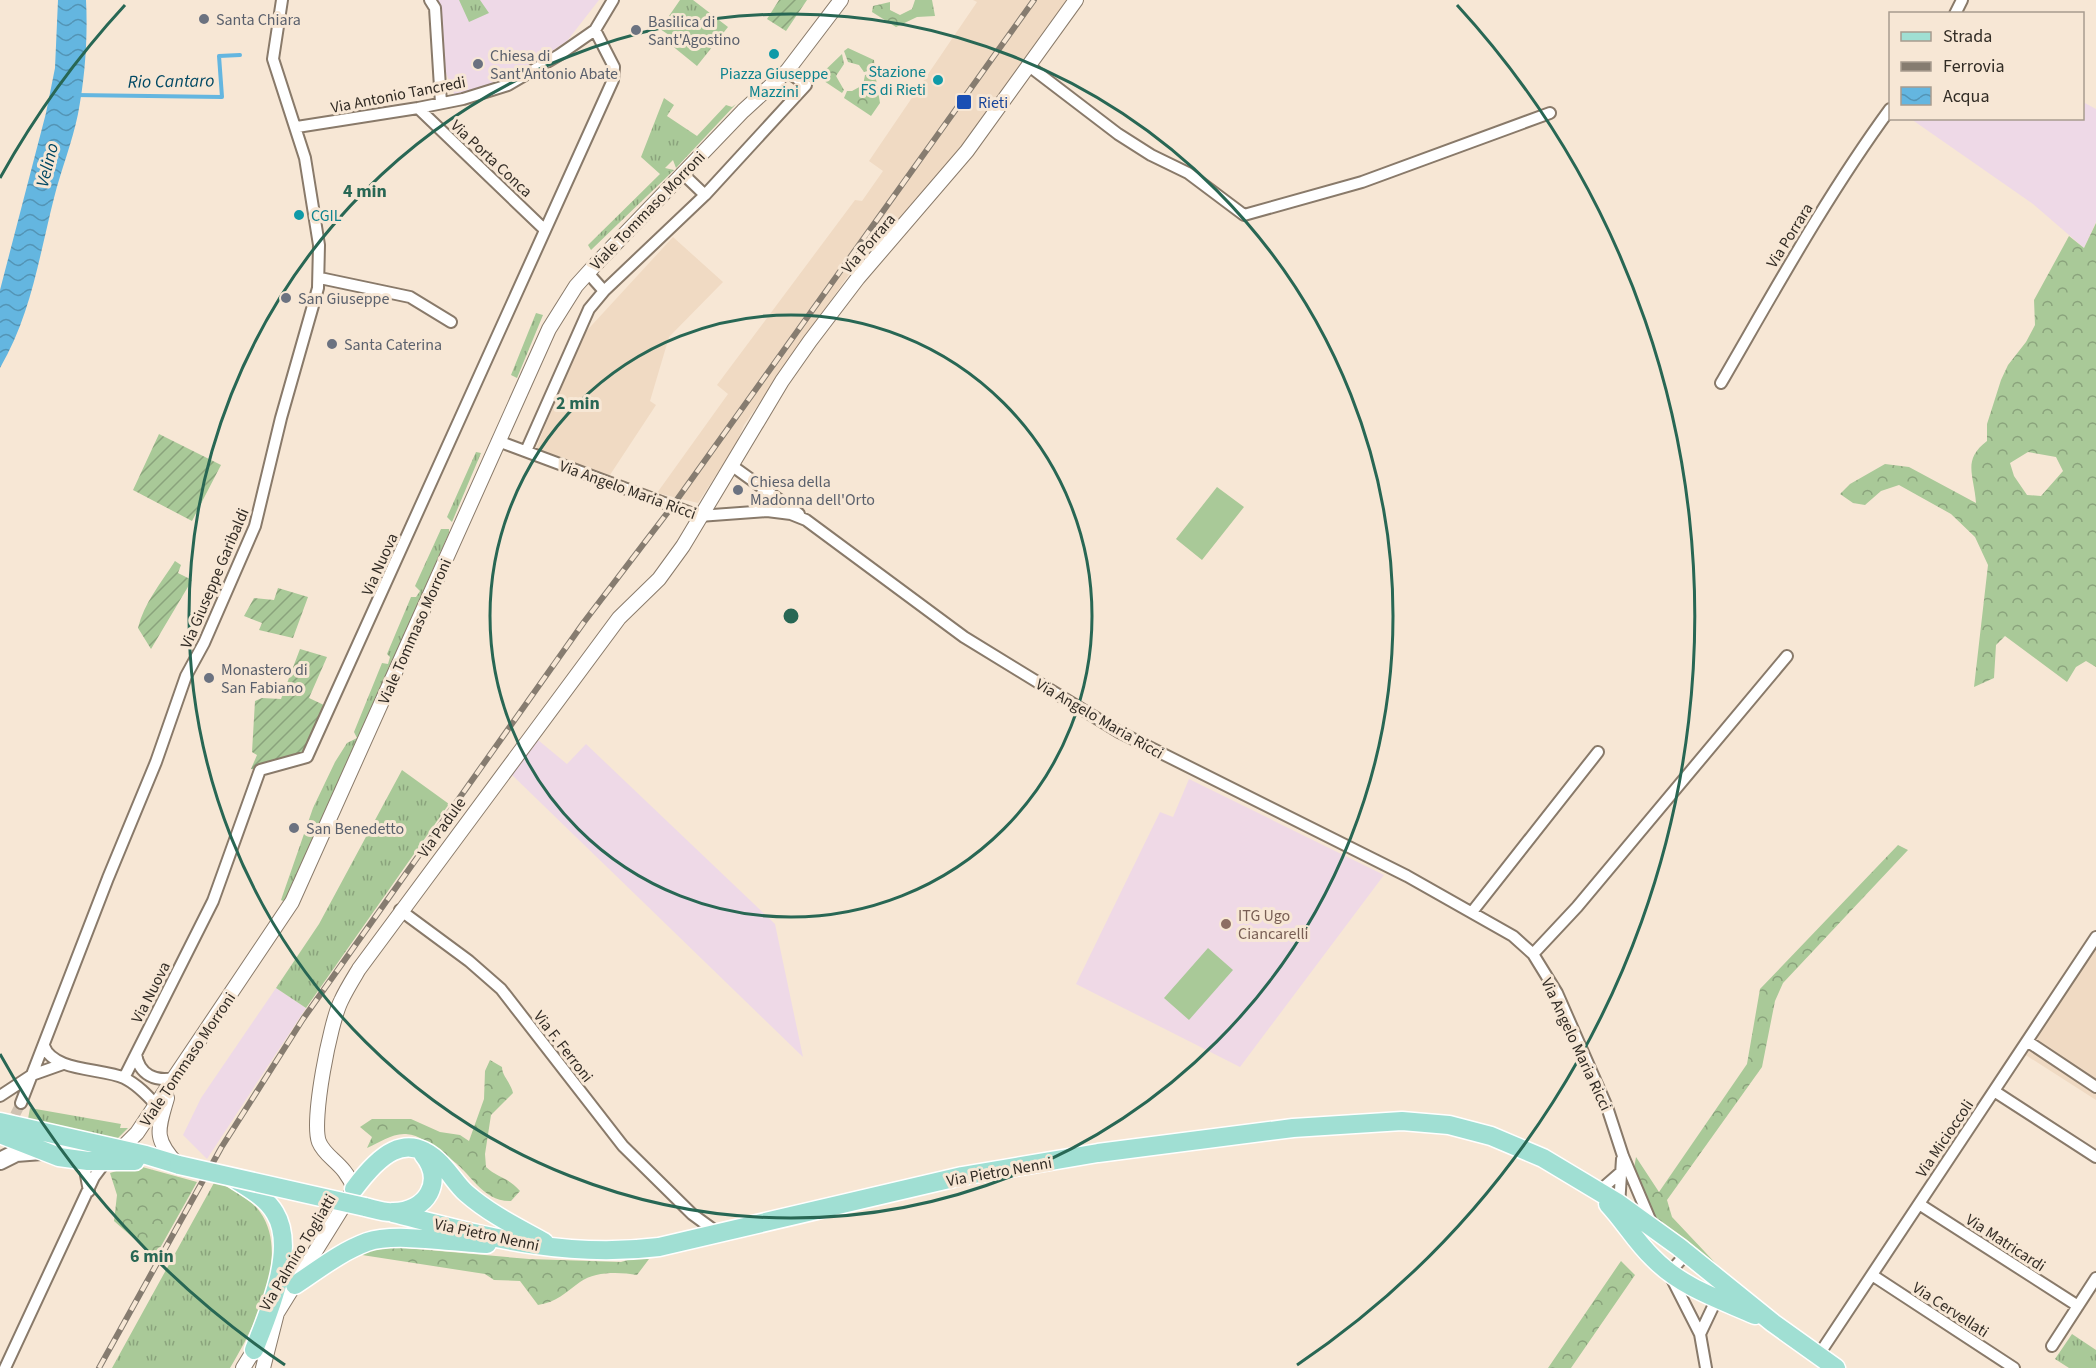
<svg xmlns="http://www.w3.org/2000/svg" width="2096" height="1368" viewBox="0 0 2096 1368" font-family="'Source Sans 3',sans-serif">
<defs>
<pattern id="grass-tufts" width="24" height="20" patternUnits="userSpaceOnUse" patternTransform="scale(1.5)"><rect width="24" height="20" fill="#a9c998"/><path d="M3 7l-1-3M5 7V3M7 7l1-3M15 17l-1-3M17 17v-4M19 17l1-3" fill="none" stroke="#8aa37c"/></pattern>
<pattern id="forest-crowns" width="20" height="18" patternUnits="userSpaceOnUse" patternTransform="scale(1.5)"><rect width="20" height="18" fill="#a9c998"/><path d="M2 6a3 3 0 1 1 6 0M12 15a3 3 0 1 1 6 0" fill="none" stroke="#8aa37c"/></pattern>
<pattern id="garden-furrows" width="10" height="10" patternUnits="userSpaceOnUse" patternTransform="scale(1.5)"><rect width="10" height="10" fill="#a9c998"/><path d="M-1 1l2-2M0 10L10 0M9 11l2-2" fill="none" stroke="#8aa37c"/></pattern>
<pattern id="water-waves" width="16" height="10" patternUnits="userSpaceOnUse" patternTransform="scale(1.5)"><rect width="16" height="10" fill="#64b6e0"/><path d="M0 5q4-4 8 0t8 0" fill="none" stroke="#5394b5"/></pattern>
</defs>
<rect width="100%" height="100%" fill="#f7e7d5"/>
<path fill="#f0dac3" d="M973,0h96l-110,153 -109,120 -106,152 -8,19 -38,59 -41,-10 71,-99 -11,-9 138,-185 7,1 21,-30 -14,-10 106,-156 2,-3z
M673,237l50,45 -54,55 -19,64 6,4 -50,76 -72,-27 46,-116z
M2096,949v151l-72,-46z"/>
<path fill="#eed9e7" d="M433,0h166l-32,41 -15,10 -46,30 -51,15 -11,-28z
M2083,102l13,7v113l-12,26 -51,-44 -122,-85 171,-1z
M538,740l29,24 19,-20 189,180 28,133 -292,-283z
M276,988l30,20 -99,151 -24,-24 18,-37z"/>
<path fill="#efd9e6" d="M1189,779l195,96 -144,192 -164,-83 84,-172 13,5z"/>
<path fill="url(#grass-tufts)" d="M459,0h21l9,13 -20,9z
M680,0h13l35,27 -31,39 -32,-26 4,-5 -9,-6z
M664,98l10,7 -7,11 30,20 29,-31 6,2 4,-3 -60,64 -3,-8 -8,8 9,2 -83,80 -3,-5 72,-71 -19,-17z
M536,313l7,2 -26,63 -6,-3z
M476,452l5,1 -29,69 -5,-5z
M441,529h8v4l-164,369 -4,-2 32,-92 22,-46 12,-19 10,-5 -3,-6 28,-69 6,1 2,-7 -3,-3 24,-57h5l4,-6 -5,-5z
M402,770l47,34 -143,204 -30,-20 43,-64z
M30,1108l91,16 -1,4h8l-12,12 -80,-13 -8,-8z
M215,1181c15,7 35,17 45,31 31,44 -6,116 -30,156h-118z
M2072,1334l24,16v18h-27l-14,-9z"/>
<path fill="url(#forest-crowns)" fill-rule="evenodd" d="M915,0h17l3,16 -18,1 -21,10 -24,-15 1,-6 17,-4v8l10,5 12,-6z
M848,48l26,12 1,9 -11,3 -5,-7 -11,-3 -4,-11z
M842,54l2,10 -8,12 8,14 -2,3 -24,-16z
M875,73l5,30 -9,13 -27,-18 3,-7h5l11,-6 2,-10z
M2096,223v444l-10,-6 -10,6 -9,15 -62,-46 -9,9 -2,33 -20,9 14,-122 -13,-28 -24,-23 -52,-29 -18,6 -16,14 -12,-2 -13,-9 10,-10 35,-20 24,3 67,36c-2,-28 -14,-43 11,-62v-17l14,-44 7,-15 18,-23 9,-17 -1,-25 35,-64 15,12zM2028,452l28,5 7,14 -22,25 -14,-1 -13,-19 -4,-13z
M1898,845l10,5 -125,133 -8,18 -13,66 -95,133 5,17 49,52 -70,-51 -19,-38 4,-23 23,35 88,-128 13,-75z
M490,1060l12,7c0,9 9,16 11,26l-22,22 -6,39 1,13c12,11 22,10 34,24l-9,10c-29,1 -40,-29 -62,-43 -4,-3 -9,-3 -13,-6 -10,-9 -15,-17 -30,-18 -14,-1 -27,9 -39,14l5,-11 -12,-10 12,-8h39l29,13 20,3 9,6 15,-42 1,-28z
M135,1165l62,17 -42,75 -41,-36 3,-26 -7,-22z
M383,1246l146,13 92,3 13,-4 15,1 -12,16c-17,-3 -42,-4 -57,7 -15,11 -23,20 -42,23l-18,-24 -26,-1 -9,-6 -123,-19v-5z
M1621,1261l14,14 -64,93h-23z"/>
<path fill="url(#garden-furrows)" d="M779,0h28l-21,31 -19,-12z
M159,434l62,31 -29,56 -59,-31z
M175,561l6,4 -3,8 14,7 -41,69 -13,-21c6,-25 23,-45 37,-67z
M278,588l30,9 -15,41 -34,-8 3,-7 -18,-7 10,-18 20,2z
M300,649l27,8 -18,41 17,8 -19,51 -47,13 -9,-1 6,-14 -5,-3 3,-51 7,-3 19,1z"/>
<path fill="#a9c998" d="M1217,487l27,20 -42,53 -26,-21z
M1208,948l25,22 -44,50 -25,-22z"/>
<path fill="url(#water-waves)" d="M58,0h28c2,37 -1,78 -8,114 -6,29 -17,56 -24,84 -15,59 -23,117 -54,170v-78l46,-177 9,-45z"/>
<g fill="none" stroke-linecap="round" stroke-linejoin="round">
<path stroke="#64b6e0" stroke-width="4" d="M75,95l147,2 -3,-41 21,-1"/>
<path stroke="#d0c2b2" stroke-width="10" stroke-dasharray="10 5" stroke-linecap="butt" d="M15,1115l6,-12"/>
<defs>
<path id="minor" d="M430,0l5,8 6,95
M1955,14l7,-14
M1029,66l89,68 33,21 37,18 56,42 118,-33 188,-69
M418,108l127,122
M297,127l121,-19 45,-9 45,-14 51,-30 36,-25 18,-30
M682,173l23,22
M588,273l16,18
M320,278l90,19 41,25
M1721,383c54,-93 106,-188 169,-274
M498,441l201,75 68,-5 24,3 15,6 158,117 155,95 288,144 106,60 20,18 24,39 50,114 16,49 28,66
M526,451l63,-142 15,-18 101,-96 101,-110 -19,-14
M731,465l68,49
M400,910l69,51 32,28 122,157 69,68 26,19
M1472,912l126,-160
M1533,954l44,-47 210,-251
M2027,1041l69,46
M44,1046c9,26 59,22 80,32 13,6 24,18 33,28
M136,1054c3,21 20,28 38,24
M124,1078l89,-177 47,-131 47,-13 306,-677 1,-13 -19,-37
M1994,1091l102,66
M0,1096l32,-21 31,-11
M21,1103l87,-225 48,-116 30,-86 18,-33 51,-117 26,-108 37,-130 1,-43 -14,-87 -32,-99 9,-59
M77,1160l8,10 4,21
M1597,1193l24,-21
M1919,1204l159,102
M1619,1206l3,-47
M1687,1253l-18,20 31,61 6,34
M1872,1275l142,93
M1700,1334l19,-40
M2052,1346l44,-68
M1818,1356l278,-419
M5,1368l89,-191 12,-16"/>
<path id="tertiary" d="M167,1098c-9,32 -14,40 10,66
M113,1151l12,-6 12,-12 155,-231 257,-573 27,-43 19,-21 148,-154 44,-40 54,-71
M243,1368l16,-26
M263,1368l14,-55 77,-124c-9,-26 -28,-30 -35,-47 -8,-21 11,-119 22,-141 5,-11 12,-22 18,-32l260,-351 40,-39 24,-33 99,-165 28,-40 48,-63 109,-127 109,-151"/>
<path id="secondary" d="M0,1161l16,-8 26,-2"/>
<path id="primary" d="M0,1122l146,33 33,10
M0,1134l59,23 29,4h47
M233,1178c15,10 33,19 42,35 22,36 -7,101 -21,137
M354,1189c23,-31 52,-62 88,-24 9,9 15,20 24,28 24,21 51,34 78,49
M1608,1204c16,17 28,38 45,54 28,29 66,41 102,57
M365,1207c9,2 20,6 28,5 34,0 52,-31 30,-58
M393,1213c92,23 169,46 266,34l303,-71 136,-23 195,-25 109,-7 47,4 42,11 52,22 75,45 61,44 94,76 63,45
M295,1285c23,-15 45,-33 72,-43 28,-10 88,1 120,2"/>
</defs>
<use href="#minor" stroke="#897a6a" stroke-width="14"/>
<use href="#tertiary" stroke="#897a6a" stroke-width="16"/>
<use href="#secondary" stroke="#897a6a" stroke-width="20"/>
<use href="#primary" stroke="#fff" stroke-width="21"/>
<use href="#minor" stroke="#fff" stroke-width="10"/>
<use href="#tertiary" stroke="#fff" stroke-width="14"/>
<use href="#secondary" stroke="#fff" stroke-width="16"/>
<use href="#primary" stroke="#a0dfd3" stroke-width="18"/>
<defs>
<path id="rail" d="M99,1368l122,-220 82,-129 281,-397 87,-114 363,-508"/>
</defs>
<use href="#rail" stroke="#867c70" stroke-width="6"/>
<use href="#rail" stroke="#f7e7d5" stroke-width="4" stroke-dasharray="11" stroke-linecap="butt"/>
<defs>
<path id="primary-bridge" d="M179,1165l186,42"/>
</defs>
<use href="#primary-bridge" stroke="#fff" stroke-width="21" stroke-linecap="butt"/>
<use href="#primary-bridge" stroke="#a0dfd3" stroke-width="18"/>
</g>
<g fill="none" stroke="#286754" stroke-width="3">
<circle cx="791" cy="616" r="301"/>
<circle cx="791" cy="616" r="602"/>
<path d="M285 1365A904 904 0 0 1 0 1054M0 178A904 904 0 0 1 125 5M1457 5A904 904 0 0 1 1297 1365"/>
</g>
<g fill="#6b7280" stroke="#f7e7d5" stroke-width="2">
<circle cx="204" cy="19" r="6"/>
<circle cx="636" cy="30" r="6"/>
<circle cx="478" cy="64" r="6"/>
<circle cx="286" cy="298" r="6"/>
<circle cx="332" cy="344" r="6"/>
<circle cx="738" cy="490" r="6"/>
<circle cx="209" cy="678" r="6"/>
<circle cx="294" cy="828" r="6"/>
</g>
<g fill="#0f9aa8" stroke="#f7e7d5" stroke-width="2">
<circle cx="774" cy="54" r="6"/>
<circle cx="938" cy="80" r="6"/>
<circle cx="299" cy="215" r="6"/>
</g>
<rect fill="#1a4fb4" stroke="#f7e7d5" stroke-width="2" x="956" y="94" width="16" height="16" rx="3"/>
<circle fill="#8d6e63" stroke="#f7e7d5" stroke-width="2" cx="1226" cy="924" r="6"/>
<g text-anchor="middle" stroke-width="6" stroke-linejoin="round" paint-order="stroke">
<g font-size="16" fill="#5b616d" stroke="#f7e7d5" text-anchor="start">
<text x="216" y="25">Santa Chiara</text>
<text x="648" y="27">Basilica di<tspan x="648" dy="18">Sant'Agostino</tspan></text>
<text x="490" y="61">Chiesa di<tspan x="490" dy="18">Sant'Antonio Abate</tspan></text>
<text x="298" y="304">San Giuseppe</text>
<text x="344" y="350">Santa Caterina</text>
<text x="750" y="487">Chiesa della<tspan x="750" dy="18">Madonna dell'Orto</tspan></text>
<text x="221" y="675">Monastero di<tspan x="221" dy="18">San Fabiano</tspan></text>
<text x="306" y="834">San Benedetto</text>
</g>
<g font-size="16" fill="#0d838f" stroke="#f7e7d5" text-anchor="end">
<text x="926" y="77">Stazione<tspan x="926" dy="18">FS di Rieti</tspan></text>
<text x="774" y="79" text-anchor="middle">Piazza Giuseppe<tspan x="774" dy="18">Mazzini</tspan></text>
<text x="311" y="221" text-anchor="start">CGIL</text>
</g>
<g font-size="16" fill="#322c25" stroke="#f7e7d5">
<text transform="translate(398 94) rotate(-11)" y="6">Via Antonio Tancredi</text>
<text transform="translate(492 158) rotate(43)" y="6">Via Porta Conca</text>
<text transform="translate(647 210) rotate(-46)" y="6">Viale Tommaso Morroni</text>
<text transform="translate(1789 235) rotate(-58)" y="6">Via Porrara</text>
<text transform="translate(868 243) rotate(-49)" y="6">Via Porrara</text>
<text transform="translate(628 489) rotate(20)" y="6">Via Angelo Maria Ricci</text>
<text transform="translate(379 564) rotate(-66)" y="6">Via Nuova</text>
<text transform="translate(214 578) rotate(-67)" y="6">Via Giuseppe Garibaldi</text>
<text transform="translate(414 631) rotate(-66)" y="6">Viale Tommaso Morroni</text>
<text transform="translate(1100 718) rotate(30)" y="6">Via Angelo Maria Ricci</text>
<text transform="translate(441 827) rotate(-54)" y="6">Via Padule</text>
<text transform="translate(150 992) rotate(-63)" y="6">Via Nuova</text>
<text transform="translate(1577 1044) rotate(65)" y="6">Via Angelo Maria Ricci</text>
<text transform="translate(564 1046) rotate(52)" y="6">Via F. Ferroni</text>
<text transform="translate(187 1059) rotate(-56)" y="6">Viale Tommaso Morroni</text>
<text transform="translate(1944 1138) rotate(-56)" y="6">Via Micioccoli</text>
<text transform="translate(999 1171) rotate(-10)" y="6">Via Pietro Nenni</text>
<text transform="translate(487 1234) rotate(12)" y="6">Via Pietro Nenni</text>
<text transform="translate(2006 1242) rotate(33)" y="6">Via Matricardi</text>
<text transform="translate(297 1252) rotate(-59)" y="6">Via Palmiro Togliatti</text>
<text transform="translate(1951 1309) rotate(33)" y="6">Via Cervellati</text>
</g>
<g font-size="16" fill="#164399" stroke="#f7e7d5" text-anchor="start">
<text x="978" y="108">Rieti</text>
</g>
<g font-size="16" fill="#785e54" stroke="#f7e7d5" text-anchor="start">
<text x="1238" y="921">ITG Ugo<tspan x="1238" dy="18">Ciancarelli</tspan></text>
</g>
<g font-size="18" font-style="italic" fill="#004863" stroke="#f7e7d5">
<text transform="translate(171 81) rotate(-1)" y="6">Rio Cantaro</text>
<text transform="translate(47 165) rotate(-76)" y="6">Velino</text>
</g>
</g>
<circle cx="791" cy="616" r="9" fill="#286754" stroke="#f7e7d5" stroke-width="3"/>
<g font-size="18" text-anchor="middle" font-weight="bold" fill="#286754" stroke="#f7e7d5" stroke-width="6" stroke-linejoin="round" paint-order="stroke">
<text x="365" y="197">4 min</text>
<text x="578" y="409">2 min</text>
<text x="152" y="1262">6 min</text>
</g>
<rect x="1889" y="12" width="195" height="108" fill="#f7e7d5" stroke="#a89c8f" stroke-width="1.5"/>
<rect x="1901" y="32" width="30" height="9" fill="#a0dfd3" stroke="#a89c8f" stroke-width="1.5"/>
<text x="1943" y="42" font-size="18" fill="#322c25">Strada</text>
<rect x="1901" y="62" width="30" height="9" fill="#867c70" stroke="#a89c8f" stroke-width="1.5"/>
<text x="1943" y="72" font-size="18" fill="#322c25">Ferrovia</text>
<rect x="1901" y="87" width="30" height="18" fill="url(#water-waves)" stroke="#a89c8f" stroke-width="1.5"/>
<text x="1943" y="102" font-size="18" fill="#322c25">Acqua</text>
</svg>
